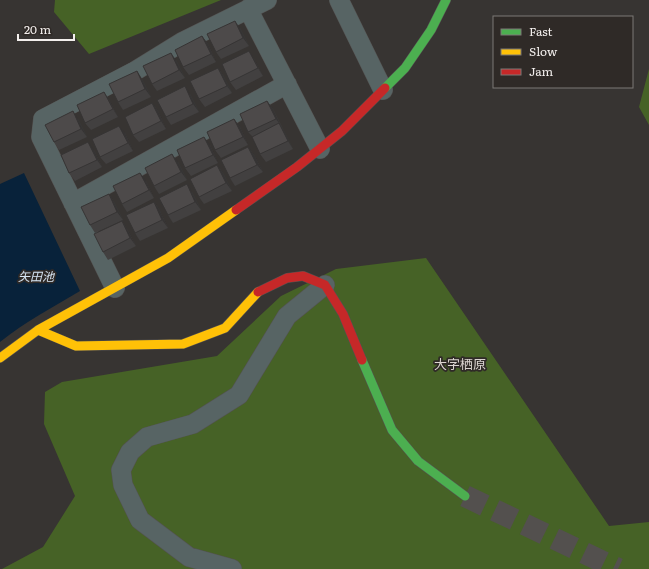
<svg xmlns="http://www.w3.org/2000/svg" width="649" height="569" viewBox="0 0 649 569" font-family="Literata,'Noto Sans JP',serif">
<rect width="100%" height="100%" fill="#373432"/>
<path fill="#466226" d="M55,0h166l-132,54 -35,-42z
M649,69v56l-10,-18z
M426,258l183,268 40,-4v47h-647l41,-22 32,-51 -31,-72 1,-32 17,-10 155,-26 64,-60 55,-27z"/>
<path fill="#08223a" d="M24,173l56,118c-27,16 -55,31 -80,51v-158z"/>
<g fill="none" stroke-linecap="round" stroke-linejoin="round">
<path stroke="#53504e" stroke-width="22" stroke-dasharray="22 11" stroke-linecap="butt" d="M465,496l153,73"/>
<defs>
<path id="street" d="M339,0l44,90
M248,9l72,140
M73,203l214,-119
M115,288l-74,-151 2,-18 92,-48 47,-29 85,-42
M232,569l-43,-12 -49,-37 -17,-35 -2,-15 9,-18 17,-15 46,-13 46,-29 48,-79 38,-31"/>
<path id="fast" d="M385,88l20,-20 26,-38 15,-30
M362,360l30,70 26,31 47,35"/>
<path id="slow" d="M38,330l38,16 107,-2 42,-16 33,-36
M0,358l38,-28 130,-72 68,-48"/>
<path id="jam" d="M236,210l61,-43 45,-36 43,-43
M258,292l29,-14 16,-2 22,9 18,29 19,46"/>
</defs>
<use href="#street" stroke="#545251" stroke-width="20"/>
<use href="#fast" stroke="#545251" stroke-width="10"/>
<use href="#slow" stroke="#545251" stroke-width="10"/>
<use href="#jam" stroke="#545251" stroke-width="10"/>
<use href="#street" stroke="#576464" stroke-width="19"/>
<use href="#fast" stroke="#4caf50" stroke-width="9"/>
<use href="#slow" stroke="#ffc107" stroke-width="9"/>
<use href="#jam" stroke="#c62828" stroke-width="9"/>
</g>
<path fill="#424040" d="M240,28l9,18 -28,13 -5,-7z
M202,36l6,8 8,18 -27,13 -6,-8z
M249,51l5,8 9,17 -27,14 -6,-8z
M176,60l9,18 -28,13 -5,-7z
M218,68l5,7 9,18 -27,14 -6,-8z
M137,71l5,8 9,18 -28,13 -5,-8z
M104,92l5,8 9,17 -27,13 -6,-7z
M190,94l9,18 -28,13 -5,-8z
M267,101l6,8 20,40 -27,13 -6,-8 -8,-18 -4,-4z
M152,103l6,8 8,18 -27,13 -6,-7z
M78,119l9,18 -28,13 -5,-8z
M234,119l6,8 8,18 -27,13 -6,-8z
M125,133l8,18 -27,13 -6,-7z
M210,145l8,18 -27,13 -6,-8z
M248,147l6,8 9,17 -28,14 -5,-8z
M94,150l8,17 -27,14 -6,-8z
M178,162l9,18 -28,14 -5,-8z
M217,165l6,8 9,18 -28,13 -5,-7z
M146,181l8,17 -27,14 -5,-8z
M192,192l9,18 -28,13 -5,-8z
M109,194l5,8 9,18 -28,13 -5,-8z
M154,202l5,7 9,19 -28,13 -5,-8z
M122,221l5,8 9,17 -28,14 -5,-8z"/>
<path fill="#363434" d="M235,21l5,7 9,18 -6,-8z
M202,36l6,8 8,18 -5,-8z
M249,51l5,8 9,17 -5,-8z
M171,53l5,7 9,18 -6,-8z
M218,68l5,7 9,18 -5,-7z
M137,71l5,8 9,18 -6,-8z
M185,86l5,8 9,18 -6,-8z
M104,92l5,8 9,17 -5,-8z
M267,101l6,8 8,17 -5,-7z
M152,103l6,8 8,18 -5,-8z
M73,111l5,8 9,18 -6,-8z
M234,119l6,8 8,18 -5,-8z
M279,123l5,8 9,18 -5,-8z
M119,126l6,7 8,18 -5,-8z
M204,137l6,8 8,18 -5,-8z
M88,142l6,8 8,17 -5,-7z
M248,147l6,8 9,17 -6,-7z
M172,154l6,8 9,18 -6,-8z
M217,165l6,8 9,18 -6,-8z
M140,173l6,8 8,17 -5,-8z
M187,184l5,8 9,18 -6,-8z
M109,194l5,8 9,18 -6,-8z
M154,202l5,7 9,19 -6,-8z
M122,221l5,8 9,17 -6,-8z"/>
<path fill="#4d4a4a" stroke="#363434" d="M235,21l8,17 -27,14 -9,-18z
M202,36l9,18 -28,13 -8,-17z
M249,51l9,17 -28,14 -8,-18z
M171,53l8,17 -27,14 -9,-18z
M218,68l9,18 -28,13 -9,-18z
M137,71l8,18 -27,13 -9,-18z
M185,86l8,18 -27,13 -9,-17z
M104,92l9,17 -28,14 -8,-18z
M267,101l9,18 -28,13 -8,-18z
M152,103l9,18 -28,14 -8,-18z
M73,111l8,18 -27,13 -9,-17z
M234,119l9,18 -28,13 -8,-18z
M279,123l9,18 -28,13 -8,-17z
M119,126l9,17 -28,14 -8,-18z
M204,137l9,18 -28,13 -8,-18z
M88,142l9,18 -28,13 -8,-18z
M248,147l9,18 -27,13 -9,-18z
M172,154l9,18 -27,14 -9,-18z
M217,165l9,18 -27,14 -9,-18z
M140,173l9,17 -27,14 -9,-18z
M187,184l8,18 -27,13 -9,-17z
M109,194l8,18 -27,13 -9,-18z
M154,202l8,18 -27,13 -9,-18z
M122,221l8,17 -27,14 -9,-18z"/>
<g text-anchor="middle" stroke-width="3.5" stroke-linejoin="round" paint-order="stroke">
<g font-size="12" font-style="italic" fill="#d6e5f4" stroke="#2f2a27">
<text x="36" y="281">矢田池</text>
</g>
<g font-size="13" fill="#dcd5d1" stroke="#2f2a27">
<text x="460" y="369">大字栖原</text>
</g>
</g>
<rect x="493" y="16" width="140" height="72" fill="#2f2a27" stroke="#7d7976"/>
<rect x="501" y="29" width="20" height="6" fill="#4caf50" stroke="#7d7976"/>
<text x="529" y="36" font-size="12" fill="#f3efed">Fast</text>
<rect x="501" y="49" width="20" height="6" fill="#ffc107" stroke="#7d7976"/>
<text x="529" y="56" font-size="12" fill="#f3efed">Slow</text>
<rect x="501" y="69" width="20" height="6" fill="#c62828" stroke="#7d7976"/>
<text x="529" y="76" font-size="12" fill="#f3efed">Jam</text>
<path d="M18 34v6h56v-6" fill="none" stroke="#f3efed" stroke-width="2"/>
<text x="24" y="34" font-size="12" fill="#f3efed" stroke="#2f2a27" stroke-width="3" paint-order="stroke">20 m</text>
</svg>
